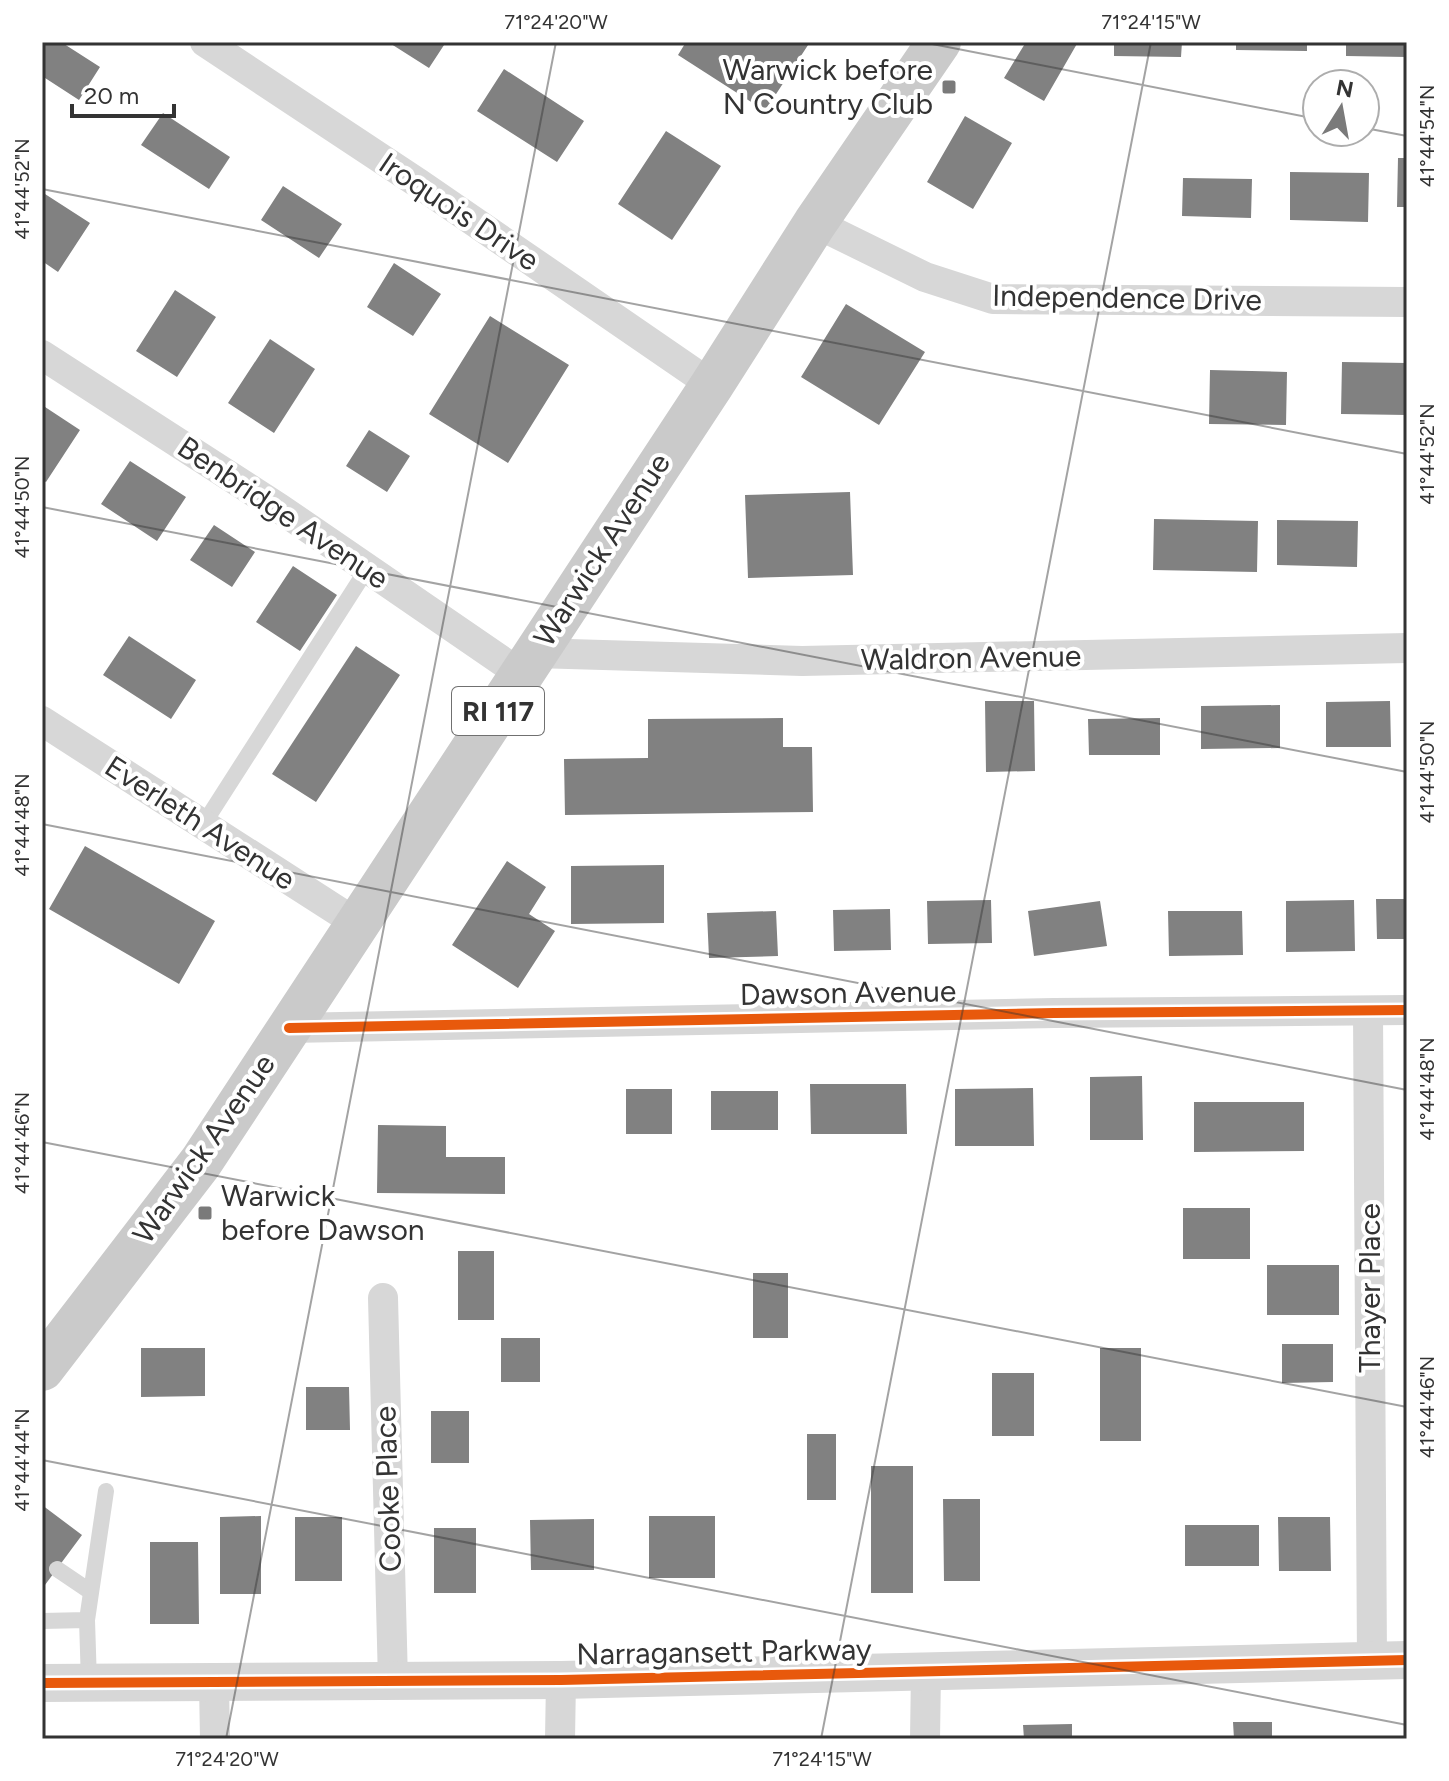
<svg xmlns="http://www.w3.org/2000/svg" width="1449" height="1781" viewBox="0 0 1449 1781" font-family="Figtree,sans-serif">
<rect width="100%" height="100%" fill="#fff"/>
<path fill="#818181" d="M42,42h19l39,25 -21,33 -37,-24z
M388,42h58l-17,26z
M686,42h124l-45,69 -87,-56z
M1026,42h52l-34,59 -40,-23z
M1114,42h68l-1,15 -67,-1z
M1236,42h71v9l-71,-1z
M1346,42h61v15l-61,-1z
M504,69l80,52 -27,41 -80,-51z
M163,113l67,44 -21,32 -68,-44z
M965,116l47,27 -39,66 -46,-27z
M666,131l55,35 -49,74 -54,-36z
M1398,158h9v49h-10z
M1290,172l79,1 -1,49 -78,-2z
M1183,178l69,1 -1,39 -69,-2z
M283,186l59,38 -23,34 -58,-38z
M45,194l45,29 -32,49 -16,-11v-62z
M394,263l47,31 -28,42 -46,-29z
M175,290l41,27 -39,60 -41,-26z
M846,304l79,48 -46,73 -78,-48z
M490,316l79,49 -61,98 -79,-49z
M270,339l45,30 -41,64 -46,-30z
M1342,362l65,1v52l-66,-1z
M1210,370l77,2 -1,53 -77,-1z
M42,405l38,25 -34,52 -4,-2z
M369,430l41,26 -23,36 -41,-26z
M130,461l56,36 -29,44 -56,-37z
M850,492l3,83 -105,3 -3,-83z
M1154,519l104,2 -1,51 -104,-2z
M1277,520l81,1 -1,46 -80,-2z
M214,525l41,27 -23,35 -42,-27z
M293,566l44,29 -37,56 -44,-29z
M129,636l67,44 -25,39 -68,-44z
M356,646l44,29 -84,127 -44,-28z
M985,701h49l1,70 -49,1z
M1390,701l1,46h-65v-45z
M1280,705v43l-79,1v-43z
M783,718v29h29l1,65 -248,3 -1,-56 84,-1v-39z
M1160,718v37h-71l-1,-36z
M85,846l130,75 -36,63 -130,-75z
M507,861l39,26 -17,27 26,17 -37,57 -66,-43z
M664,865v58l-93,1v-58z
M1376,899h31v40h-30z
M991,900l1,43 -64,1 -1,-43z
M1354,900l1,51 -69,1v-51z
M1100,901l7,45 -73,10 -6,-45z
M890,909l1,41 -57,1 -1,-41z
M776,911l2,45 -69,2 -2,-45z
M1168,911h74l1,44 -74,1z
M1142,1076l1,64h-53v-63z
M810,1084h96l1,50h-96z
M1033,1088l1,58h-79v-57z
M626,1089h46v45h-46z
M711,1091h67v39h-67z
M1194,1102h110v49l-110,1z
M378,1125l68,1v31h59v37l-128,-1z
M1183,1208h67v51h-67z
M458,1251h36v69h-36z
M1267,1265h72v50h-72z
M753,1273h35v65h-35z
M501,1338h39v44h-39z
M1282,1344h51v38l-51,1z
M141,1348h64v48l-64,1z
M1100,1348h41v93h-41z
M992,1373h42v63h-42z
M306,1387h43l1,43h-44z
M431,1411h38v52h-38z
M807,1434h29v66h-29z
M871,1466h42v127h-42z
M943,1499h37v82h-36z
M42,1505l40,30 -40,54z
M261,1516v78h-41v-77z
M649,1516h66v62h-66z
M295,1517h47v64h-47z
M1278,1517h52l1,54h-52z
M594,1519v51h-63l-1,-50z
M1185,1525h74v41h-74z
M434,1528h42v65h-42z
M150,1542h48l1,82h-49z
M1233,1722h39v17h-38z
M1072,1724v15h-48l-1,-14z"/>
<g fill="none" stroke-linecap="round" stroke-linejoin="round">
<path stroke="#d7d7d7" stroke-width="16" d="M203,825l164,-256
M57,1569l34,23
M87,1620l19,-129
M42,1621l45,-1 2,63"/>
<path stroke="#d7d7d7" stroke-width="30" d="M205,42l213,141 294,202
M815,223l110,54 68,22 414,3
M42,355l237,153 242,166
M535,653l267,8 605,-13
M42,721l316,203
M1368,1012l4,648
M289,1028l765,-15 353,-3
M383,1298l10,383
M214,1684l1,55
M560,1739l1,-59
M925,1739l1,-68"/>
<path stroke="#d7d7d7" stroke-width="38" d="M42,1683l519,-3 846,-20"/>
<path stroke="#cacaca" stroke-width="44" d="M42,1369l159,-207 511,-777 103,-162 124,-181"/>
<defs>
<path id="cycleway" d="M289,1028l765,-15 353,-3
M42,1683l519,-3 846,-20"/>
</defs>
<use href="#cycleway" stroke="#fff" stroke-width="15"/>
<use href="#cycleway" stroke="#e8590c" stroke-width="10"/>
</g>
<path fill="none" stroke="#333" stroke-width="2" stroke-opacity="0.45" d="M922,42l395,77M1365,128l42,8M42,189l1365,265M42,507l1365,265M42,824l1365,266M42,1142l1365,265M42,1460l1365,265M226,1739l330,-1697M821,1739l330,-1697"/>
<g fill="#7a7a7a" stroke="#fff" stroke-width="3">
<rect x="941" y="79" width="16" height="16" rx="4"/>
<rect x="197" y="1205" width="16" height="16" rx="4"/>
</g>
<g text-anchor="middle" stroke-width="8" stroke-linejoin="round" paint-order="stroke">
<rect fill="#fff" stroke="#707070" stroke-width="2" x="452" y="687" width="92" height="48" rx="6"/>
<g font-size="28" font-weight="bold" fill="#333">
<text x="498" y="721">RI 117</text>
</g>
<g font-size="30" fill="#333" stroke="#fff" text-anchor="end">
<text x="933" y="80">Warwick before<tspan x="933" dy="34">N Country Club</tspan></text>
<text x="221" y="1206" text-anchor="start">Warwick<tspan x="221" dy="34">before Dawson</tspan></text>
</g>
<g font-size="30" fill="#333" stroke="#fff">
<text transform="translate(459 212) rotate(34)" y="10">Iroquois Drive</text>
<text transform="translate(1127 298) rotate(1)" y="10">Independence Drive</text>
<text transform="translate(283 513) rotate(34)" y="10">Benbridge Avenue</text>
<text transform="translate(602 550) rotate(-57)" y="10">Warwick Avenue</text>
<text transform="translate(971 658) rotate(-1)" y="10">Waldron Avenue</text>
<text transform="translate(200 823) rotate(33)" y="10">Everleth Avenue</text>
<text transform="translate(848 993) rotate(-1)" y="10">Dawson Avenue</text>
<text transform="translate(204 1149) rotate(-55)" y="10">Warwick Avenue</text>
<text transform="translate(1370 1288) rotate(-90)" y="10">Thayer Place</text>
<text transform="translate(388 1489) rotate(-92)" y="10">Cooke Place</text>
<text transform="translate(724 1652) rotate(-1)" y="10">Narragansett Parkway</text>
</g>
</g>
<rect width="1449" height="1781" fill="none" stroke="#ffffff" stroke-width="88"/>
<g transform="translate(1341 108) rotate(11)"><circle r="38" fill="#ffffff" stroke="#adadad" stroke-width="2"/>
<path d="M0-6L14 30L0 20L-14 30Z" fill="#7a7a7a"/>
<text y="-12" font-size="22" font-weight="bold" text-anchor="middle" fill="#333333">N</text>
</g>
<path d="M72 104v12h102v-12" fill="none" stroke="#333333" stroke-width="4"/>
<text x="84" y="104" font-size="24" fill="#333333" stroke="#ffffff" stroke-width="6" paint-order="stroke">20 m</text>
<rect x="44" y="44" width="1361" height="1693" fill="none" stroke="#333" stroke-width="3"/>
<g font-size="20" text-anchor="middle" fill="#333">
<text x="556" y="29">71°24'20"W</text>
<text x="1151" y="29">71°24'15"W</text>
<text transform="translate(1427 136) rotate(-90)" y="7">41°44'54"N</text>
<text transform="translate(22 189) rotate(-90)" y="7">41°44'52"N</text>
<text transform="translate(1427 454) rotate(-90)" y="7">41°44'52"N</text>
<text transform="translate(22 507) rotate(-90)" y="7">41°44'50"N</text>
<text transform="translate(1427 772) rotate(-90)" y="7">41°44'50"N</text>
<text transform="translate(22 825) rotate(-90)" y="7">41°44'48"N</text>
<text transform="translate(1427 1089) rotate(-90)" y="7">41°44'48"N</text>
<text transform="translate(22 1143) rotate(-90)" y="7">41°44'46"N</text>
<text transform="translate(1427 1407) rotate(-90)" y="7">41°44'46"N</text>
<text transform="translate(22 1460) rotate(-90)" y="7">41°44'44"N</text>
<text x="227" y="1766">71°24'20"W</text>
<text x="822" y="1766">71°24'15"W</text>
</g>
</svg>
